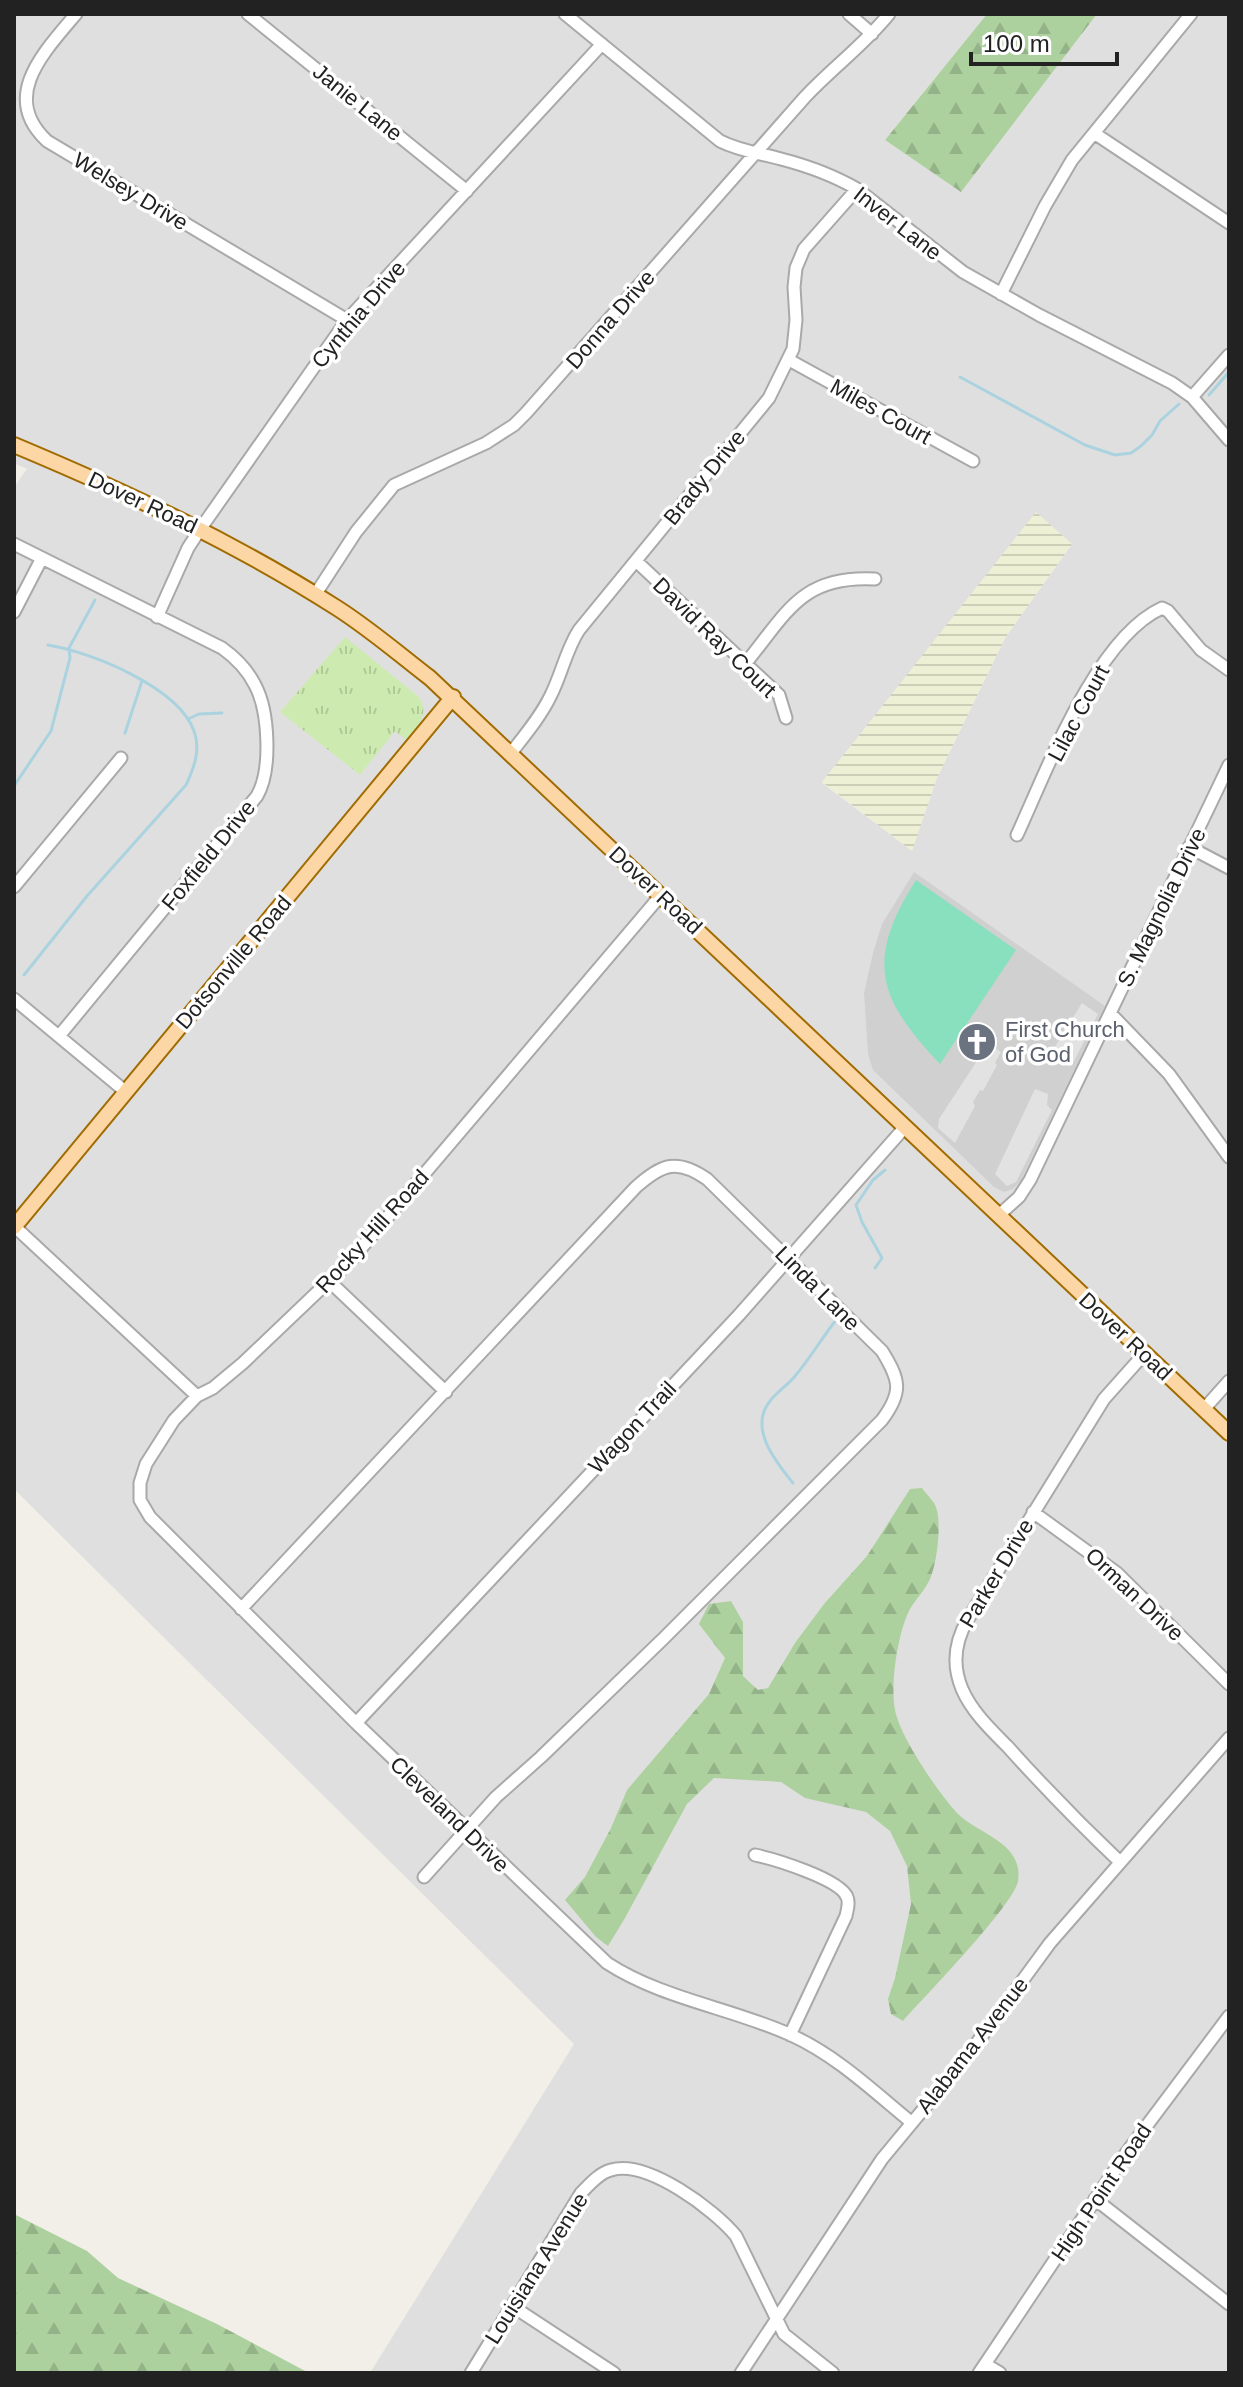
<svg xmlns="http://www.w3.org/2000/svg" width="1243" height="2387" viewBox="0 0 1243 2387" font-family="Arial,sans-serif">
<defs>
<pattern id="farmland-rules" width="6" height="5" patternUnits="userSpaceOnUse" patternTransform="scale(2)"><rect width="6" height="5" fill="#eef0d5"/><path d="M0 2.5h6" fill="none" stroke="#ccceb7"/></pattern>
<pattern id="grass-tufts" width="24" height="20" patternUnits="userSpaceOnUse" patternTransform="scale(2)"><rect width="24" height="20" fill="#cdebb0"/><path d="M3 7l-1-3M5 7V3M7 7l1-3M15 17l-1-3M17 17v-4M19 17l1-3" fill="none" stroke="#b0c997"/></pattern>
<pattern id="forest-firs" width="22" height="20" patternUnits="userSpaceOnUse" patternTransform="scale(2)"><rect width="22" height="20" fill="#add19e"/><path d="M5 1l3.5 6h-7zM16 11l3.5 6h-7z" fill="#95b388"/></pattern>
</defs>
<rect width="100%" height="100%" fill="#f2efe9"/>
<path fill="#e0dfdf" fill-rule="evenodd" d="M14,14h973l-102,126 76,51 136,-177h132v2359h-859l204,-329 -560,-555v-1002l13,-18 -13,-6zM1072,544l-67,94 -68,140 -26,72 -89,-67z"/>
<path fill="#d0d0d0" d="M914,872l191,134 -84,174 -8,9 -9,3 -10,-5 -121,-117 -5,-16 -4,-61 9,-40 9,-29z"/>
<path fill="url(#farmland-rules)" d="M1036,512l36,32 -67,94 -68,140 -25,73 -90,-69z"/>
<path fill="url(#grass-tufts)" d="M345,637l74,60c11,17 -1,29 -12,43l-12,-9 -35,44 -80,-63z"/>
<path fill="url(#forest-firs)" d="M987,14h110l-136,178 -76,-52z
M922,1488c4,6 12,13 14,19 6,17 1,56 -6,72 -5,11 -14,20 -20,30 -12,22 -20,76 -15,101 5,27 43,82 62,103 20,21 67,29 61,68 -4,24 -94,116 -115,140l-12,-7 -3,-15 7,-21 16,-74 -4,-38 -17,-35 -24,-19 -61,-14 -24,-16 -67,-4 -27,26 -62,114 -17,28 -12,-9 -31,-37 20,-23 26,-49 16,-38 82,-96 16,-36 -26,-34 10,-20 22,-3 12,21v54l15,14 10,-2 27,-45 29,-39 43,-48 43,-67z
M14,2214l73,37 31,27 99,46 92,49h-295z"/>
<path fill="#88e0be" d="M916,880l100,70 -76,114c-64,-67 -74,-105 -24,-184z"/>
<path fill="#e2e2e2" d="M1082,1003l16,11 -26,51 -21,-12z
M988,1044l13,8 -6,11 2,2 -14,26 -3,-1 -7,12 2,4 -20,37 -17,-15 1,-9z
M1035,1089l13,5 -1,11 5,5 -36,72 -9,4 -12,-12z"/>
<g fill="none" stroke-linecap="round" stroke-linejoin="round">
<path stroke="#aad3df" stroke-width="3" d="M960,377l125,68 30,10 16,-2 10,-7 11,-11 8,-14 19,-17
M1209,395l20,-23
M188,719l11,-5 23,-1
M125,733l17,-52
M14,786l37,-55 19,-73 -1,-10 26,-48
M24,975l63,-79 99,-111c8,-17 15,-36 8,-54 -16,-44 -103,-79 -146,-86
M875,1268l7,-10 -20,-36 -6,-17 17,-25 12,-10
M793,1483c-17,-21 -45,-55 -23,-82 7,-9 18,-16 26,-26 14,-17 26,-37 40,-55"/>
<defs>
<path id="minor" d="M76,14c-33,39 -76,83 -29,127l300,179
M248,14l219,177
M565,14l155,127c20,10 39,12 61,18 27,7 52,16 76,30l106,83 76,43 133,68 20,14 37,43
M849,14l23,20
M1094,133l135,90
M1001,294l44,-88 27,-46 119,-146
M789,360l184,101
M1192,397l37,-42
M14,544l208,104c14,10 25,21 33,37 14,26 17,85 2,111l-198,240
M636,561l143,134 7,23
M315,595l41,-63 38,-47 92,-42 28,-18 12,-12 279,-316c27,-29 59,-52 84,-83
M14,612l28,-54
M157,617l31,-69 13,-20 146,-208 255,-276
M745,664c42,-51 56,-89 130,-85
M511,753c14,-18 30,-37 40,-58 11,-22 15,-45 28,-65l190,-232 24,-49 3,-29 -2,-33 2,-19 8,-19 53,-60
M1017,835c30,-65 79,-197 145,-227l6,3 33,39 28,20
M1189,847l40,21
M14,887l107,-129
M661,895l-309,364 -109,104 -30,25 -16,8 -23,24 -28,44 -6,19v17l10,17 206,206 251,240c55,36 125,45 184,72 46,21 82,56 120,87
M14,999l112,93
M1110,1013l59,61 60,83
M999,1215l20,-18 11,-17 199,-415
M14,1226l183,170
M328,1280l118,112
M1204,1409l25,-28
M1033,1512l84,61 112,111
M241,1609l395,-422c26,-23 41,-29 71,-8l175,172c18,29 21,41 0,69l-218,218 -123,119 -45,40 -72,80
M356,1723l383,-408 166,-188
M755,1855c19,4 85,24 92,42 3,6 0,13 -1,19l-56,119
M1120,1862c-39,-37 -76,-75 -112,-115 -17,-17 -36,-35 -46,-58 -10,-24 -7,-48 6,-70l136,-220 41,-46
M1095,2199l134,105
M512,2306l102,67
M985,2364l15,9
M471,2373l110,-180c8,-8 18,-20 30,-23 36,-11 104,40 125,66l48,98 49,39
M741,2373l141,-214 83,-100 85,-116 179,-205
M979,2373l148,-221 102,-136"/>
<path id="major" d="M14,445c112,47 220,97 323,163 33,21 63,47 93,70l799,755
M14,1227l439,-530"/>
</defs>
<use href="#minor" stroke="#a9a9a9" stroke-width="15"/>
<use href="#major" stroke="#a06b00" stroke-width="18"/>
<use href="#minor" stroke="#fff" stroke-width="11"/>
<use href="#major" stroke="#fcd6a4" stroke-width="14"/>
</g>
<defs>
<symbol id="church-disc" viewBox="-11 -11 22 22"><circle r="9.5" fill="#6b7280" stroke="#fff"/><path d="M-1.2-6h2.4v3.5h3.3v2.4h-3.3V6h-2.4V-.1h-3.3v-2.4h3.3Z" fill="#fff"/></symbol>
</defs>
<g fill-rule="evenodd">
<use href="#church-disc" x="955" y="1020" width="44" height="44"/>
</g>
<g text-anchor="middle" stroke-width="7" stroke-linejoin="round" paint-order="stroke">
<g font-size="22" fill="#222" stroke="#fff">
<text transform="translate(358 102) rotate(39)" y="8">Janie Lane</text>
<text transform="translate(131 191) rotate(31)" y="8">Welsey Drive</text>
<text transform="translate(898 223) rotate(38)" y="8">Inver Lane</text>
<text transform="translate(358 314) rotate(-50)" y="8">Cynthia Drive</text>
<text transform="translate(610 319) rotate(-49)" y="8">Donna Drive</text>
<text transform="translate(881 411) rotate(29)" y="8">Miles Court</text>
<text transform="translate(704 477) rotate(-51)" y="8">Brady Drive</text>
<text transform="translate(143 502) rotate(25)" y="8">Dover Road</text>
<text transform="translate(715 637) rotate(44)" y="8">David Ray Court</text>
<text transform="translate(1078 713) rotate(-62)" y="8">Lilac Court</text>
<text transform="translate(208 855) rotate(-51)" y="8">Foxfield Drive</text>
<text transform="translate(656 890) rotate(43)" y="8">Dover Road</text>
<text transform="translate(1161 907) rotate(-64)" y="8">S. Magnolia Drive</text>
<text transform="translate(233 962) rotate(-50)" y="8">Dotsonville Road</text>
<text transform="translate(372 1231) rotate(-48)" y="8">Rocky Hill Road</text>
<text transform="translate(818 1288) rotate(45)" y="8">Linda Lane</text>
<text transform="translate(1126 1336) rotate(43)" y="8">Dover Road</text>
<text transform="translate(632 1427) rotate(-47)" y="8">Wagon Trail</text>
<text transform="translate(996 1573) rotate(-59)" y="8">Parker Drive</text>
<text transform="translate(1135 1594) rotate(43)" y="8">Orman Drive</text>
<text transform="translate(450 1814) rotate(44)" y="8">Cleveland Drive</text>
<text transform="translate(972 2045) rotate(-52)" y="8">Alabama Avenue</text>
<text transform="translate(1101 2192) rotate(-56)" y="8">High Point Road</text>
<text transform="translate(536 2268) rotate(-58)" y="8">Louisiana Avenue</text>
</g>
<g font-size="22" fill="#5b616d" stroke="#fff" text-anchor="start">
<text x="1005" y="1037">First Church<tspan x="1005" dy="25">of God</tspan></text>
</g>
</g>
<rect width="1243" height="2387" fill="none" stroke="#222222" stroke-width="32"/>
<path d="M971 52v12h146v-12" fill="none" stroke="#222222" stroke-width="4"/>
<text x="983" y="52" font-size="24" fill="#222222" stroke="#ffffff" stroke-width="6" paint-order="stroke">100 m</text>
</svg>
